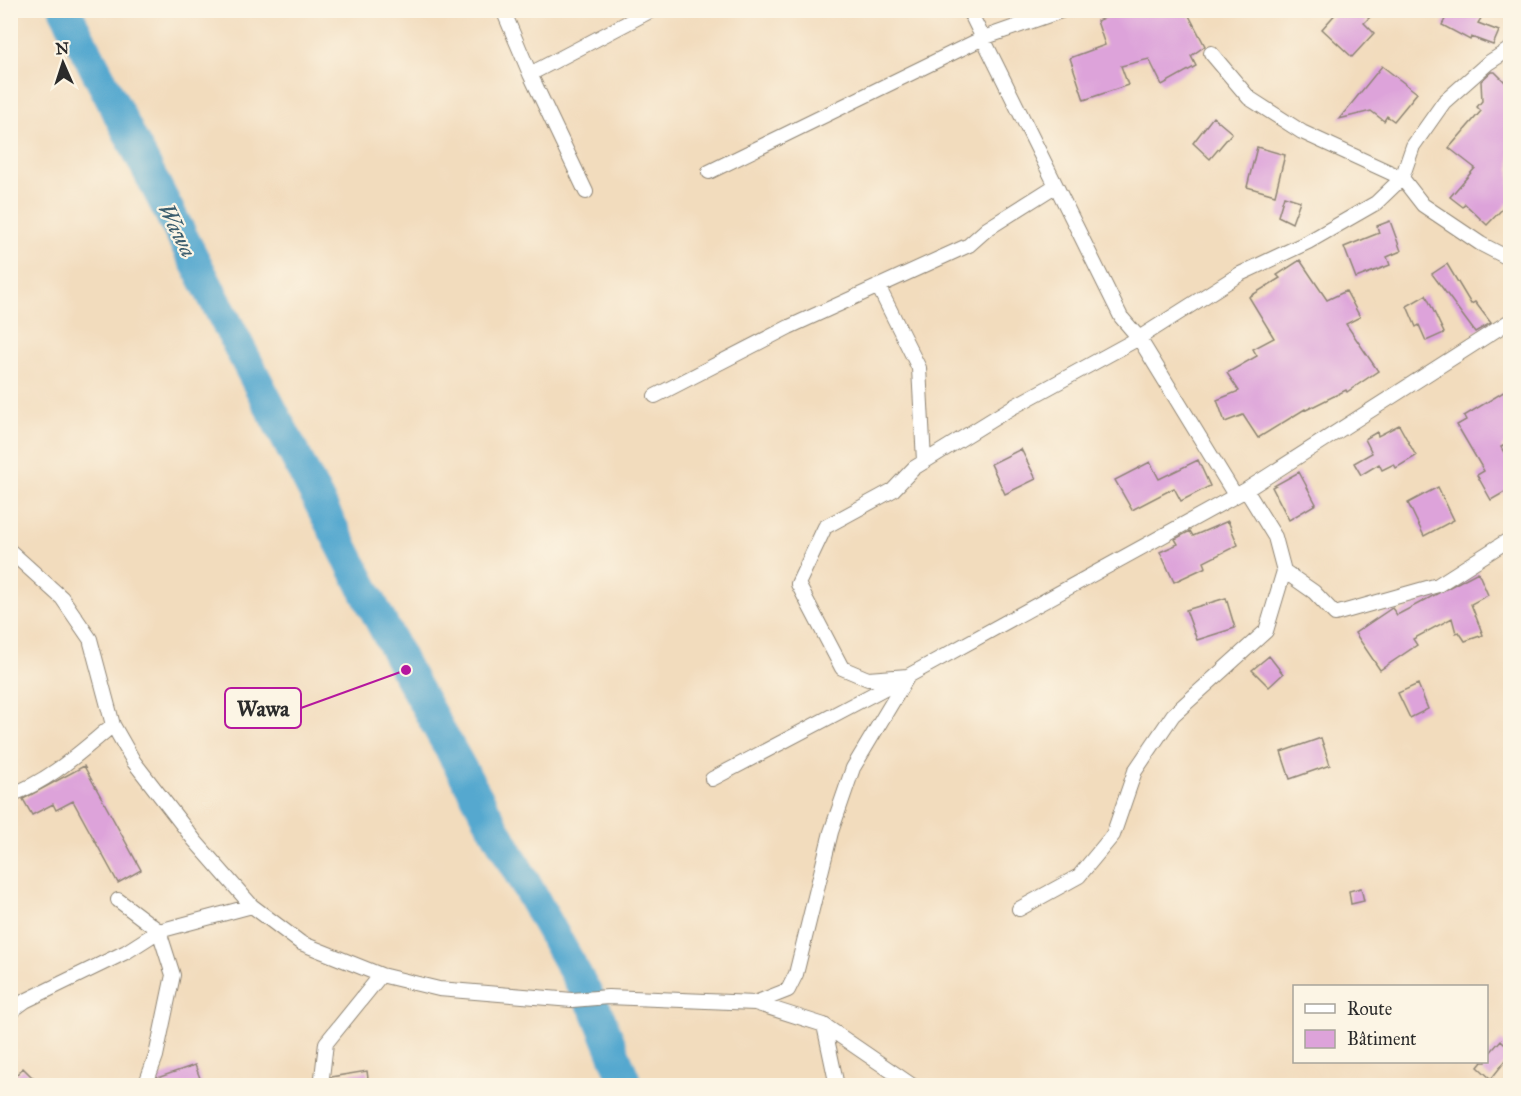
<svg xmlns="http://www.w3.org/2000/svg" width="1521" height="1096" viewBox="0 0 1521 1096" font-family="'IM FELL Great Primer',serif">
<rect width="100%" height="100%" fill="#fcf5e5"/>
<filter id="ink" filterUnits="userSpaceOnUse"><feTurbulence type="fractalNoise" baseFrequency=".0167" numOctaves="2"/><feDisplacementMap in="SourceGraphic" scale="12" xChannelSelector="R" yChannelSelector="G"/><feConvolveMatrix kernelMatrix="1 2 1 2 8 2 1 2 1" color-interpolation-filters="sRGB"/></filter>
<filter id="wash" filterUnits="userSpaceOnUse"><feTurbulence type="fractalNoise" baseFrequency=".008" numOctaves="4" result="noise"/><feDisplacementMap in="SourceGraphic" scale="24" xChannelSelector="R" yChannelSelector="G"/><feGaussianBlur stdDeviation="1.35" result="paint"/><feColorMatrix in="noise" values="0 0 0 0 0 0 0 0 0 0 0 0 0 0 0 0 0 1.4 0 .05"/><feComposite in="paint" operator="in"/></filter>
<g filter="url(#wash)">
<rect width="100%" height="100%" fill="#f2dcbd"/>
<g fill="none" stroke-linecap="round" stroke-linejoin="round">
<path stroke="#54a8cf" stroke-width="32" d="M65,10l341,660 191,342 30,74"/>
</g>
<g id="blocks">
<path fill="#dda3da" d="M1125,10h61l19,36 -14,10 5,10 -34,19 -13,-26 -28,7 7,19 -44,15 -14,-42 35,-13 -8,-24z
M1339,10h38l-13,13 10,10 -22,24 -30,-28z
M1450,10h25l8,5 -5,8 21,8 -6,14 -22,-8 -1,3 -28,-15z
M1382,66l35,27 -23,28 -7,-5 -3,5 -13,-10 -32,8z
M1491,72h4l15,15v114l-23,24 -22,-21 -2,3 -13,-10 25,-29 -26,-20 32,-37 -4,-4 5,-6 -1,-20z
M1213,117l19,16 -22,26 -17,-16z
M1257,147l28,8 -10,40 -28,-8z
M1284,196l16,5 -8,22 -14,-7z
M1390,221l11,30 -14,6 3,8 -34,13 -12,-31 35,-14 -2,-7z
M1300,260l27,40 19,-9 14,26 -14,7 32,47 -31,21 -1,-2 -40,20 -1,-1 -47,29 -15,-23 -18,7 -8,-22 22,-9 -12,-18 30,-17 -4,-7 21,-11 -25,-41 31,-19 -3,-3z
M1447,264l24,40 4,-2 16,21 -16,9 -43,-58z
M1426,295l18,38 -18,8 -7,-16 -3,2 -9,-21z
M1510,388v54l-9,5 9,16v26l-19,11 -14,-25 7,-4 -27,-46 9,-5 -2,-4z
M1399,425l17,31 -20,12 -2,-4 -12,6 -3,-6 -18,11 -7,-12 18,-10 -7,-14 12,-7 1,4z
M1021,449l15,30 -31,15 -14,-30z
M1198,460l12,26 -29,15 -7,-13 -42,22 -17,-30 35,-18 9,17z
M1299,472l17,32 -27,16 -17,-33z
M1438,487l16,33 -30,16 -16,-33z
M1228,521l10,24 -34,17 2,5 -32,15 -14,-30 18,-8 -3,-5 15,-8 3,5z
M1478,572l10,23 -17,9 12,31 -18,6 -6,-9 -3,1 -4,-15 -39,21 4,6 -37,25 -25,-37 37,-25 5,7z
M1226,598l9,30 -38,12 -11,-30z
M1269,656l14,18 -14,13 -17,-17z
M1418,684l10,25 -18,9 -12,-25z
M1321,738l9,27 -40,14 -9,-27z
M84,766l57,104 -23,13 -45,-82 -17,9 -3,-6 -21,11 -9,-16z
M1361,888l3,13 -13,3 -2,-13z
M1501,1040l9,9v6l-19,24 -13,-12 4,-5h4v-5z
M195,1065l8,21h-48l2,-8z
M23,1068l18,18h-31v-5z
M367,1071l2,15h-39l1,-9z"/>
</g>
</g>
<g filter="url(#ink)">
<use href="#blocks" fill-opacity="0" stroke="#8e8474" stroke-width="1.5"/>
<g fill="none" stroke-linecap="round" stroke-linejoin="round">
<defs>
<path id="minor" d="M503,10l27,64 56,118
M969,10l152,307 18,21 96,157
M1510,49l-22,14 -44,39 -31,44 -11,32 -26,25 -68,39 -68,32 -101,64 -128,70 -97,60 -21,22 -68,37 -27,57 44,84 26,11 40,-3 338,-186 264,-169
M1211,53l38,45 53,34 100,46 21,27 58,39 29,15
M530,74l122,-64
M709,172l274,-134 81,-28
M878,286l41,82 5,93
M655,396l134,-69 180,-82 18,-16 68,-43
M10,551l52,47 28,41 23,86 21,37 61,79 57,65 49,37 80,32 58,14 133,11 36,-3 147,6 69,22 89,61
M1284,571l30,21 21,22 103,-29 72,-46
M712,779l188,-99
M10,795c40,-14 71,-44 103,-70
M118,900l41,31 14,44 -17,81 -11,30
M1019,909l60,-33 34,-41 22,-64 38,-56 93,-84 18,-60 -9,-34 -29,-47
M755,1003l33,-13 8,-16 35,-142 22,-64 55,-92
M10,1012l15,-11 101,-49 33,-21 93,-25
M824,1025l13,61
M321,1086l5,-43 55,-68"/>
</defs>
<use href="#minor" stroke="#8e8474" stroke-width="16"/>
<use href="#minor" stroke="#fff" stroke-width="14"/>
</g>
</g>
<g text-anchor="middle" stroke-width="4.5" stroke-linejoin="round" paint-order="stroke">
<g font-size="22" font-style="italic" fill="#3b5d6d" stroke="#fcf5e5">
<text transform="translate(178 230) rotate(63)" y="8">Wawa</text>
</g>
</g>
<path fill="none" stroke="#b5179e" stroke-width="2" d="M406 670L301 708"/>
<circle fill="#b5179e" stroke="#fcf5e5" stroke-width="2" cx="406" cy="670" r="6"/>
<rect fill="#fcf5e5" stroke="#b5179e" stroke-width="2" x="225" y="688" width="76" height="40" rx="6"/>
<g font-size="22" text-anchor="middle" font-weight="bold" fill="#2b2b2b">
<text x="263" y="716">Wawa</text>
</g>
<rect width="1521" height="1096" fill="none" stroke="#fcf5e5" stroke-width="36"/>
<rect x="1293" y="985" width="195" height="78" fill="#fcf5e5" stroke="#a8a49b" stroke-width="1.5"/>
<rect x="1305" y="1004" width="30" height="9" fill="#ffffff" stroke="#a8a49b" stroke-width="1.5"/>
<text x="1347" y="1015" font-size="18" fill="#2b2b2b">Route</text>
<rect x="1305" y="1030" width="30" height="18" fill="#dda3da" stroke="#a8a49b" stroke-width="1.5"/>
<text x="1347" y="1045" font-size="18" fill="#2b2b2b">Bâtiment</text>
<g transform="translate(63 63) rotate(357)" stroke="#fcf5e5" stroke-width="4.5" paint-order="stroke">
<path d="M0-4.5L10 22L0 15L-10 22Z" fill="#2b2b2b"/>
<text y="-9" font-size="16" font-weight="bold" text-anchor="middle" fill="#2b2b2b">N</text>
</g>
</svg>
